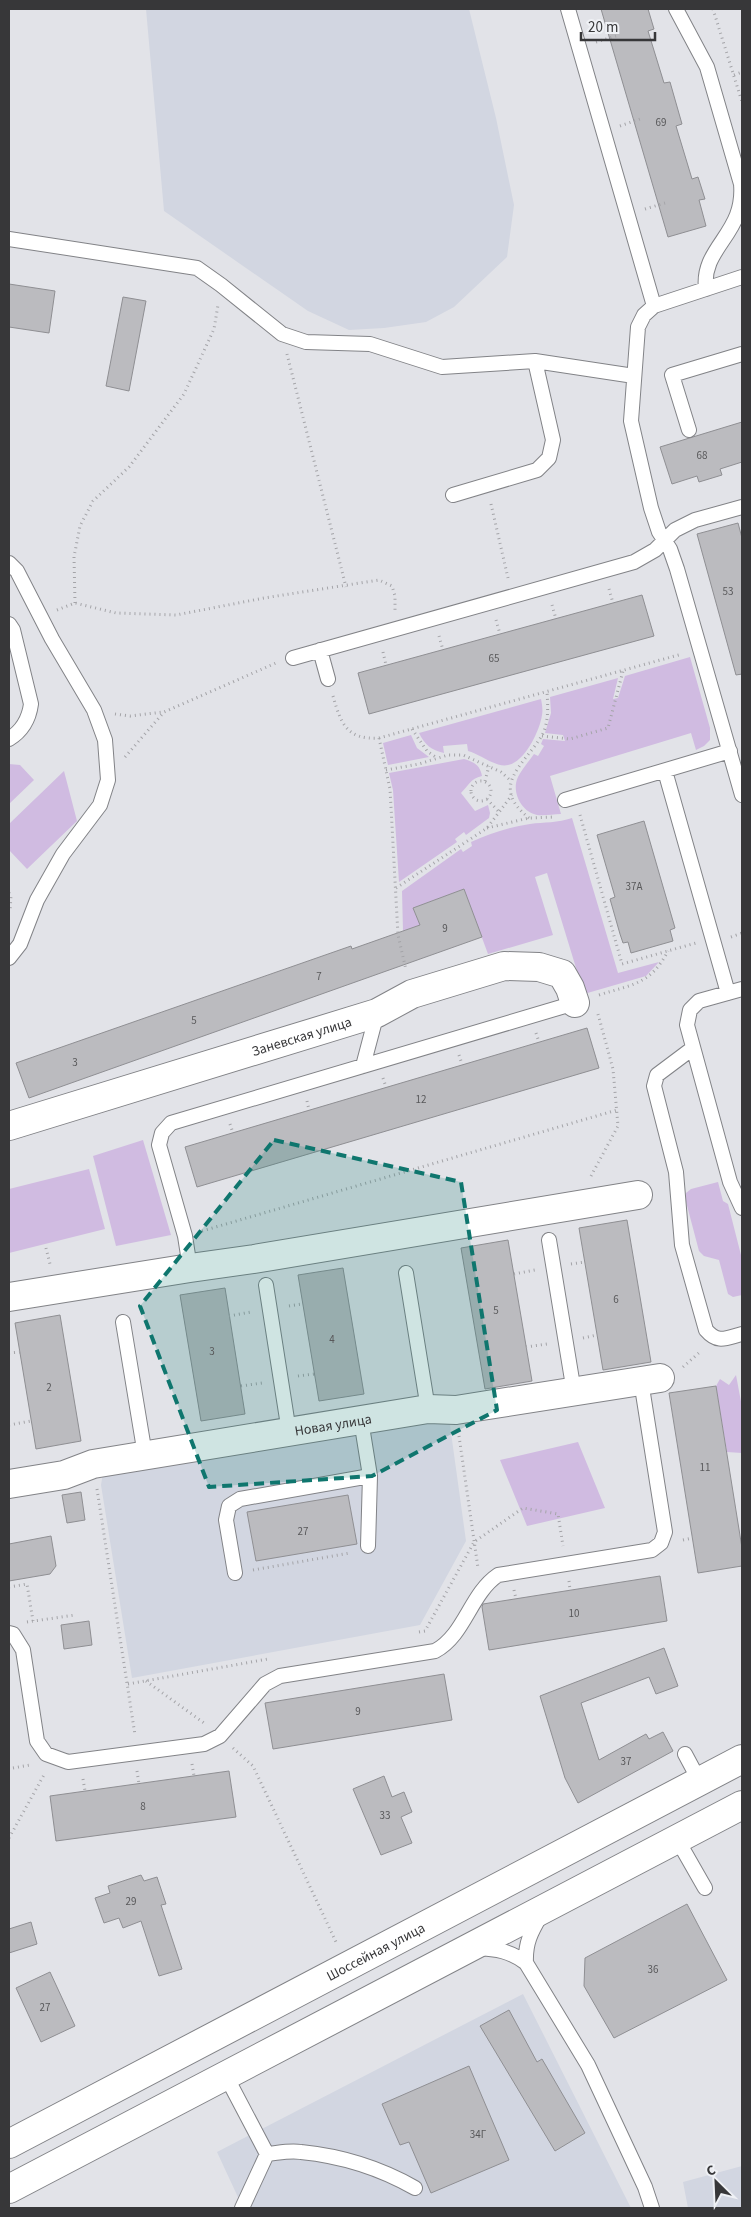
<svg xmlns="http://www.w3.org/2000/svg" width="751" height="2217" viewBox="0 0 751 2217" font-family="'Source Sans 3',sans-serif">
<rect width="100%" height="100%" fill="#e2e3e8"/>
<path fill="#d2d6e1" d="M146,9h323l27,109 18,87 -7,52 -53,50 -28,15 -42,6 -35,2 -41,-19 -144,-100z
M449,1418l17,123 -46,84 -288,53 -31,-193 2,-12z
M523,1994l108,214h-388l-26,-56z
M742,2166v42h-54l-5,-26z"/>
<path fill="#d0bbe1" d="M690,657l20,71v12l-6,6 -8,4 -5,-17 -141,43 11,38c-8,0 -17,2 -24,1 -16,-3 -26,-24 -19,-38 4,-8 11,-16 16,-23l4,2 6,-10 -3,-2 2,-5 22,2 -2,-6 -18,-2 6,-20 -1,-16 68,-19 -5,21 5,-1 7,-22z
M541,699c1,5 2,11 1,16 -2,15 -17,47 -34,50 -12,3 -28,-11 -40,-14l-1,-7 -24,2 1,7c-13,-3 -19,-8 -25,-20z
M411,735l6,13 12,9 -41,8 -5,-22z
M464,759c10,3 16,6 18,17 -12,3 -13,9 -21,17l14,18 13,-6 2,8 -1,5 -23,17 -2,-3 -9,7 2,3 -58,40 -6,-92 -4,-17z
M9,764l11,1 14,15 -25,24z
M64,771l13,50 -50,48 -18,-19v-26z
M572,818l46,155 41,-11 -13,14 -62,18 -37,-121 -12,4 18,58 -65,19 -24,-65 -51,19 7,17 -17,6 -1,-40 59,-42 2,3 9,-6 -1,-4c18,-8 38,-15 59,-18 14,-2 28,-1 42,-6z
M143,1140l28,95 -55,11 -23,-90z
M89,1169l16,60 -96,24v-64z
M718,1182l5,19 5,3 14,55v36l-9,2 -5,-3 -9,-34 -15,-4 -5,-5 -14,-53 1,-5 5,-4z
M736,1375l6,32v46l-15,-1 -11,-66 4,-7 9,6z
M578,1442l27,66 -78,18 -27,-66z"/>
<path fill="#bbbbbf" stroke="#8f8f93" d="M601,9h47l6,20 -6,2 16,52 6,-1 12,42 -6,2 16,53 6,-2 7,22 -6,1 7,26 -38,11z
M9,284l46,7 -6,42 -40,-6z
M123,297l23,4 -17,90 -23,-5z
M742,422v40l-22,7 2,6 -23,7 -2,-6 -25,8 -12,-37z
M738,523l4,15v136l-6,1 -39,-141z
M642,595l12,41 -285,78 -11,-41z
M644,821l31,107 -5,2 3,11 -42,12 -3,-11 -5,1 -3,-9 -10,-35 5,-2 -18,-62z
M464,889l18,48 -453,161 -13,-35 335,-117 1,3 68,-24 -7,-17z
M587,1028l12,40 -402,119 -12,-40z
M627,1220l24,142 -48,8 -24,-142z
M508,1240l24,141 -47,8 -24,-141z
M343,1268l21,126 -45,7 -21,-126z
M225,1288l20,126 -44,7 -21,-126z
M60,1315l21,126 -45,8 -21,-126z
M716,1386l26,162v18l-44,7 -29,-180z
M81,1492l4,28 -18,3 -5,-28z
M348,1495l9,49 -101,17 -9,-49z
M51,1536l5,30 -6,8 -41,7v-37z
M660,1576l7,45 -178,29 -7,-43 1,-3z
M89,1621l3,24 -28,4 -3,-24z
M664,1648l14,38 -22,8 -7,-17 -68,26 18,57 47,-26 3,5 14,-7 10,19 -95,52 -13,-25 -25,-82z
M444,1674l8,46 -179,29 -8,-46z
M229,1771l7,46 -180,24 -6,-45z
M384,1776l8,21 12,-5 8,20 -11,5 11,26 -31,12 -28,-66z
M141,1875l3,6 13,-4 9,27 -5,1 21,64 -23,7 -18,-55 -18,7 -4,-10 -15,5 -9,-25 15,-5 -2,-7z
M687,1904l40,76 -113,58 -30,-52 1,-28z
M31,1922l6,22 -28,9v-24z
M50,1972l25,54 -34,16 -25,-54z
M509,2010l28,52 5,-3 43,74 -30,18 -75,-125z
M469,2066l40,94 -78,33 -22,-51 -9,3 -18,-41z"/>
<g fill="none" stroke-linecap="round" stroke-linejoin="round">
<defs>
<path id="service" d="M568,9l86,297
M676,9l31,58 34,117c1,11 0,20 -4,31 -10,27 -35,42 -31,74
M9,239l188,29 24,17 61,49 24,8 64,2 72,23 93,-6 99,15
M742,277l-88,29 -10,9 -6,12 -7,94 20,87 8,24 11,17 7,20 65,226
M689,430l-17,-55 70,-21
M453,495l84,-25 12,-12 4,-18 -18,-79
M9,563l8,8 35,68 42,71 11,30 3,40 -8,25 -37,49 -26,46 -17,44 -11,14
M9,624l4,6 18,74c-2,15 -9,27 -22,35
M320,650l8,29
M293,658l341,-96 21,-12 20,-20 20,-10 47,-13
M665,771l63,222
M565,800l165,-49
M742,989l-43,12 -9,9 -3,15 43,157 12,26
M693,1048l-36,27 -3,11 22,86 6,73 24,85c12,14 20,8 36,4
M363,1066l14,-53
M549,1240l25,152
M190,1268l-5,-32 -26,-91 3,-12 9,-10 404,-120
M406,1273l22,136
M266,1285l23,147
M123,1322l22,133
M361,1420l9,56 -2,70
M235,1573l-9,-53 3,-14 11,-7 130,-23
M9,1633l4,1 10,16 14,91 9,13 22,8 136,-18 16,-8 45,-52 15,-8 155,-25c30,-16 35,-57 63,-76l154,-25 9,-7 4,-11 -24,-151
M685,1754l15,28
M677,1839l28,49
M477,1948c20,1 33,3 49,15l62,102 57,122 7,21
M526,1963c-1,-20 5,-31 15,-48
M226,2076l41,78c11,-1 23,-4 34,-2 40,4 79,16 114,36
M242,2208l25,-54"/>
<g id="minor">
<path id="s1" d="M9,1126l368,-113 35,-19 92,-28 35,1 23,7 8,14 5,15"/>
<path d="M9,1297l181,-29 64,-9 384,-64"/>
<path id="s2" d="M9,1484l55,-9 29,-11 335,-55 28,1 204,-32"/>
</g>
<g id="secondary">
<path id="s3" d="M9,2144l733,-385"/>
<path d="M9,2189l733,-384"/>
</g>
</defs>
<use href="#service" stroke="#828387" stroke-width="16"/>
<use href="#minor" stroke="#828387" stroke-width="30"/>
<use href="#secondary" stroke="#828387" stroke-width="30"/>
<path stroke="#a4a4a8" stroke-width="3" stroke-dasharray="1 4" stroke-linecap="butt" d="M713,9l29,93
M596,42l20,-6
M734,75l8,-3
M620,126l20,-7
M645,209l20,-6
M287,354l59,233
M491,504l17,74
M609,589l4,14
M75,603l-1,-46 6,-31 13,-25 36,-34 55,-73 30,-65 4,-24
M552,605l4,14
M57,610l18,-7 41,10 60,2 88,-17 115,-18 13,6 3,10v14
M496,620l4,14
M439,636l4,14
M383,652l3,13
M333,696c8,28 14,44 46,42l303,-84
M115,714l15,2 33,-4
M412,729l15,22 10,7
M542,736l28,3 38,-11 15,-57
M379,738l11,51 8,146 8,35
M125,757l39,-45 112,-49
M386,770l33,-6 29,-9h15l38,17 10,9
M471 791a10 10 0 1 1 20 0a10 10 0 1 1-20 0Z
M485,781l4,-15
M487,799l13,14
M580,815l42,149 74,-21
M529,818c-40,-32 -6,-52 12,-81 8,-13 7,-30 6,-45
M487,828l42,-10 26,-1
M396,888l91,-60 25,-33
M9,893l2,2 -1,17
M731,937l11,-4
M599,995c34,-11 51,-10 69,-44
M536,1033l3,9
M459,1055l3,9
M383,1078l3,9
M307,1101l2,9
M230,1124l3,9
M591,1176l27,-50 -5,-57 -15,-55
M202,1231l415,-121
M46,1248l4,16
M571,1264l14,-2
M514,1274l21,-4
M289,1306l13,-2
M229,1316l22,-4
M583,1338l14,-3
M526,1347l21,-3
M9,1353l11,-1
M683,1367l18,-16
M298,1376l16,-2
M241,1386l21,-3
M9,1425l22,-4
M459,1436l19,132
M97,1489l38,246
M683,1540l9,-2
M253,1570l97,-17
M569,1581l1,9
M9,1587l18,-3 6,37
M514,1590l2,9
M27,1622l48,-7
M419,1632l6,-1 49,-89 49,-34 35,6 5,32
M146,1681l58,42
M128,1684l140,-25
M233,1748l20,18 84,178
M192,1764l2,12
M13,1768l17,-3
M137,1771l2,13
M83,1779l2,12
M9,1838l36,-65"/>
<use href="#service" stroke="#fff" stroke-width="14"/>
<use href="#minor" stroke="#fff" stroke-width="28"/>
<use href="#secondary" stroke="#fff" stroke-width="28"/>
</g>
<path fill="#0f766e" fill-opacity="0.2" stroke="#0f766e" stroke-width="4" stroke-dasharray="10 6" stroke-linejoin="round" d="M274,1140l187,42 36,228 -125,66 -163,11 -69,-181z"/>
<g text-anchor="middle" stroke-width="4" stroke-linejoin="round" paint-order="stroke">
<g font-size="11" fill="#58585a">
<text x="661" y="126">69</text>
<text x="702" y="459">68</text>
<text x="728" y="595">53</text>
<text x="494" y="662">65</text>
<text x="634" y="890">37А</text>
<text x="445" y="932">9</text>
<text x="319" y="980">7</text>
<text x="194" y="1024">5</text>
<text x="75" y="1066">3</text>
<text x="421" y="1103">12</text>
<text x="616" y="1303">6</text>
<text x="496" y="1314">5</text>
<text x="332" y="1343">4</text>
<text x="212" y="1355">3</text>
<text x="49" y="1391">2</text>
<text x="705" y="1471">11</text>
<text x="303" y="1535">27</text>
<text x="574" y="1617">10</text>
<text x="358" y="1715">9</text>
<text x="626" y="1765">37</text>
<text x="143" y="1810">8</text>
<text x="385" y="1819">33</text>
<text x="131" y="1905">29</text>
<text x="653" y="1973">36</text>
<text x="45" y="2011">27</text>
<text x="478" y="2138">34Г</text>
</g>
<g font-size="14" fill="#373739" stroke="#eff1f5">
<text dy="5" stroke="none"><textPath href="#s1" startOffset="306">Заневская улица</textPath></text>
<text dy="5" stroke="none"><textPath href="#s2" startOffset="330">Новая улица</textPath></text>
<text dy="5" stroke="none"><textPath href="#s3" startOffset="414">Шоссейная улица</textPath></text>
</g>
</g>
<rect width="751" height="2217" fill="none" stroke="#373739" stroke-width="20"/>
<g transform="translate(716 2182) rotate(336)" stroke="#eff1f5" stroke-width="4" paint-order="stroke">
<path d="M0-4L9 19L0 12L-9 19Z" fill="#373739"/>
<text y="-8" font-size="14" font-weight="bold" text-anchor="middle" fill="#373739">С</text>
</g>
<path d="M581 32v8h74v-8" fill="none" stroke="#373739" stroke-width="2.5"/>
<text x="588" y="32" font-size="15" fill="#373739" stroke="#eff1f5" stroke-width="4" paint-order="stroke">20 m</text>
</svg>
